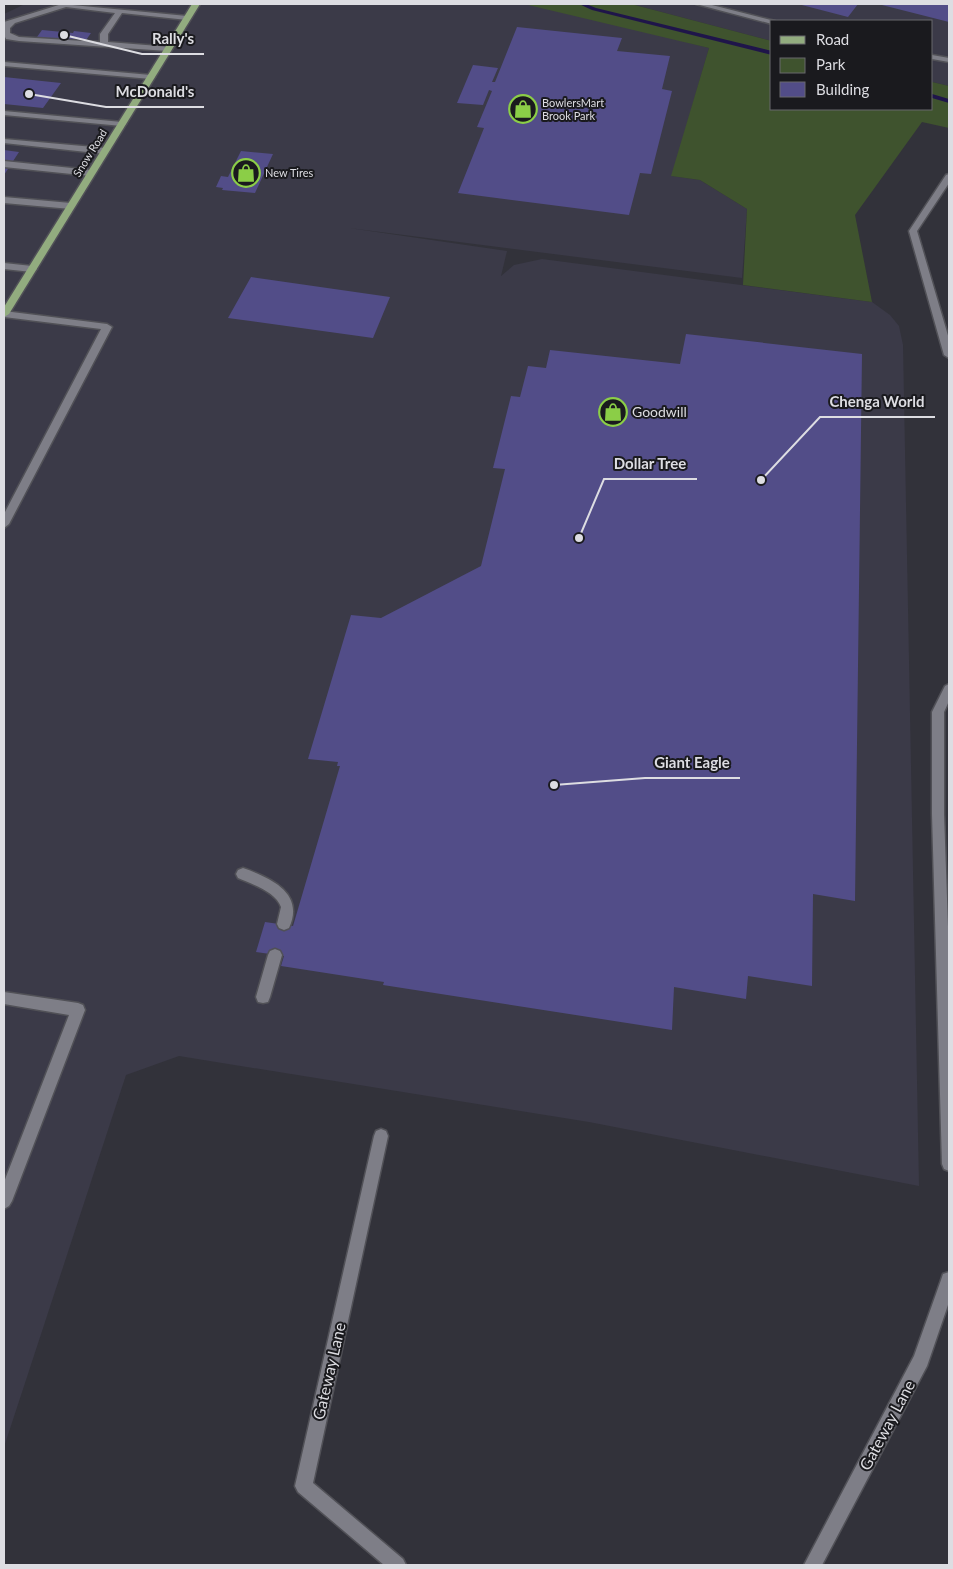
<svg xmlns="http://www.w3.org/2000/svg" width="953" height="1569" viewBox="0 0 953 1569" font-family="Lato,sans-serif">
<rect width="100%" height="100%" fill="#32323a"/>
<path fill="#3b3a48" d="M25,4h513l171,44 -37,128 28,4 47,29 -5,69 -393,-50 158,23 -6,25 13,-11 28,-6 330,43 18,13 9,11 4,19 16,841 -330,-64 -410,-66 -53,19 -122,372v-1433z
M631,4h318v82l-17,-4v-61h-160v20z"/>
<path fill="#3f532e" d="M524,4h107l141,37v68h160v-27l17,4v42l-27,-6 -67,93 17,87 -129,-17 4,-76 -47,-29 -29,-4 38,-128z"/>
<g fill="none" stroke-linecap="round" stroke-linejoin="round">
<path fill="#1f154a" fill-rule="evenodd" d="M579,4h7l10,4 176,43v4l-180,-45z
M932,94l17,5v4l-17,-5z"/>
</g>
<path fill="#524d88" d="M798,4h60l-10,13z
M878,4h71v18z
M517,27l105,11 -5,13 53,5 -8,33 10,2 -21,83 -11,-1 -11,42 -171,-22 26,-65 -7,-1 15,-36 -3,-1 -6,15 -26,-2 16,-38 25,3 -6,14h3z
M42,30l31,3 1,-2 17,2 -7,10 -47,-6z
M4,77l57,6 -18,25 -39,-4z
M4,150l15,2 -15,23z
M241,151l32,3 -18,39 -33,-3 1,-2 -7,-1 5,-11 7,1z
M251,277l139,20 -17,41 -145,-20z
M686,334l176,20 -7,547 -42,-7 -1,92 -64,-10 -2,23 -72,-12 -2,43 -289,-45 1,-3 -103,-16 3,-10 -28,-4 9,-30 28,4 47,-160h-3l1,-4 -30,-3 43,-144 30,3 100,-52 24,-97 -12,-1 18,-72 9,1 8,-31 18,2 4,-18 130,14z"/>
<g fill="none" stroke-linecap="round" stroke-linejoin="round">
<defs>
<path id="lane" d="M62,4l125,12 4,2 -4,2 -65,-7 -14,21v8l63,5 1,2 -4,2 -149,-10 -13,-2 -2,-4v-13zM66,7l49,6 -15,21v8l-81,-5 -9,-4v-5l5,-5z
M696,4h12l67,17h-3v3z
M932,55l17,3v4l-17,-3z
M4,62l147,13 4,2 -4,2 -147,-13z
M4,111l118,11 4,2 -4,2 -118,-11z
M4,139l101,9 4,3 -4,3 -101,-11z
M4,161l87,9 4,3 -4,3 -87,-9z
M949,174v9l-32,48 32,108v19l-5,-3 -35,-124 37,-56z
M4,197l67,6 4,3 -4,3 -67,-6z
M4,263l28,3 5,3 -5,3 -28,-3z
M4,311l103,13 5,3 -103,197 -5,4v-14l97,-185 -97,-12z
M243,868c28,10 62,25 46,60l-5,2 -5,-2 -2,-4 4,-17c-5,-15 -29,-23 -43,-29l-2,-4 2,-4z
M275,949l5,2 2,4 -12,42 -2,5 -5,1 -5,-1 -2,-5 12,-42 2,-4z
M4,992l74,11 5,2 2,5 -73,191 -3,5 -5,3v-27l65,-167 -65,-11z"/>
<path id="street" d="M949,684v17l-5,11v102l5,141v216l-5,-2 -2,-5 -10,-350v-102l13,-26z
M381,1129l5,2 2,5 -75,347 90,76 3,6h-22l-86,-73 -3,-6 79,-350 2,-5z
M949,1272v30l-22,64 -105,199h-18l110,-209 27,-76 2,-6z"/>
<path id="primary" d="M192,4h8l-191,310 -5,3v-10z"/>
</defs>
<use href="#lane" stroke="#515157" stroke-width="3"/>
<use href="#street" stroke="#515157" stroke-width="3"/>
<use href="#primary" stroke="#515157" stroke-width="3"/>
<use href="#lane" fill="#7e7e87" fill-rule="evenodd"/>
<use href="#street" fill="#7e7e87" fill-rule="evenodd"/>
<use href="#primary" fill="#92ac7f" fill-rule="evenodd"/>
</g>
<defs>
<symbol id="shop-ring" viewBox="-11 -11 22 22"><circle r="9.5" fill="#1a1a1e" stroke="#8bce47" stroke-width="1.5"/><path d="M-5-2.5h2.3a2.7 3.5 0 0 1 5.4 0H5L5.5 6h-11ZM-1.5-2.5h3a1.5 2.3 0 0 0-3 0Z" fill="#8bce47"/></symbol>
</defs>
<g fill-rule="evenodd">
<use href="#shop-ring" x="507" y="93" width="32" height="32"/>
<use href="#shop-ring" x="230" y="157" width="32" height="32"/>
<use href="#shop-ring" x="597" y="396" width="32" height="32"/>
</g>
<g text-anchor="middle" stroke-width="4" stroke-linejoin="round" paint-order="stroke">
<g font-size="11" fill="#dddde2" stroke="#1a1a1e" text-anchor="start">
<text x="542" y="107">BowlersMart<tspan x="542" dy="13">Brook Park</tspan></text>
<text x="265" y="177">New Tires</text>
</g>
<g font-size="11" fill="#dddde2" stroke="#1a1a1e">
<text transform="translate(90 153) rotate(-58)" y="4">Snow Road</text>
</g>
<g font-size="14" fill="#dddde2" stroke="#1a1a1e" text-anchor="start">
<text x="632" y="417">Goodwill</text>
</g>
<g font-size="16" fill="#dddde2" stroke="#1a1a1e">
<text transform="translate(329 1371) rotate(-77)" y="6">Gateway Lane</text>
<text transform="translate(887 1425) rotate(-62)" y="6">Gateway Lane</text>
</g>
</g>
<path fill="none" stroke="#dddde2" stroke-width="2" d="M64 35L142 54H204M29 94L106 107H204M761 480L820 417H935M579 538L604 479H697M554 785L645 778H740"/>
<g fill="#dddde2" stroke="#1a1a1e" stroke-width="2">
<circle cx="64" cy="35" r="5"/>
<circle cx="29" cy="94" r="5"/>
<circle cx="761" cy="480" r="5"/>
<circle cx="579" cy="538" r="5"/>
<circle cx="554" cy="785" r="5"/>
</g>
<g font-size="15" text-anchor="middle" font-weight="bold" fill="#dddde2" stroke="#1a1a1e" stroke-width="4" stroke-linejoin="round" paint-order="stroke">
<text x="173" y="44">Rally's</text>
<text x="155" y="97">McDonald's</text>
<text x="877" y="407">Chenga World</text>
<text x="650" y="469">Dollar Tree</text>
<text x="692" y="768">Giant Eagle</text>
</g>
<rect width="953" height="1569" fill="none" stroke="#dddde2" stroke-width="10"/>
<rect x="770" y="20" width="162" height="90" fill="#1a1a1e" stroke="#68686c"/>
<rect x="780" y="36" width="25" height="8" fill="#92ac7f" stroke="#68686c"/>
<text x="816" y="45" font-size="15" fill="#dddde2">Road</text>
<rect x="780" y="58" width="25" height="15" fill="#3f532e" stroke="#68686c"/>
<text x="816" y="70" font-size="15" fill="#dddde2">Park</text>
<rect x="780" y="82" width="25" height="15" fill="#524d88" stroke="#68686c"/>
<text x="816" y="95" font-size="15" fill="#dddde2">Building</text>
</svg>
